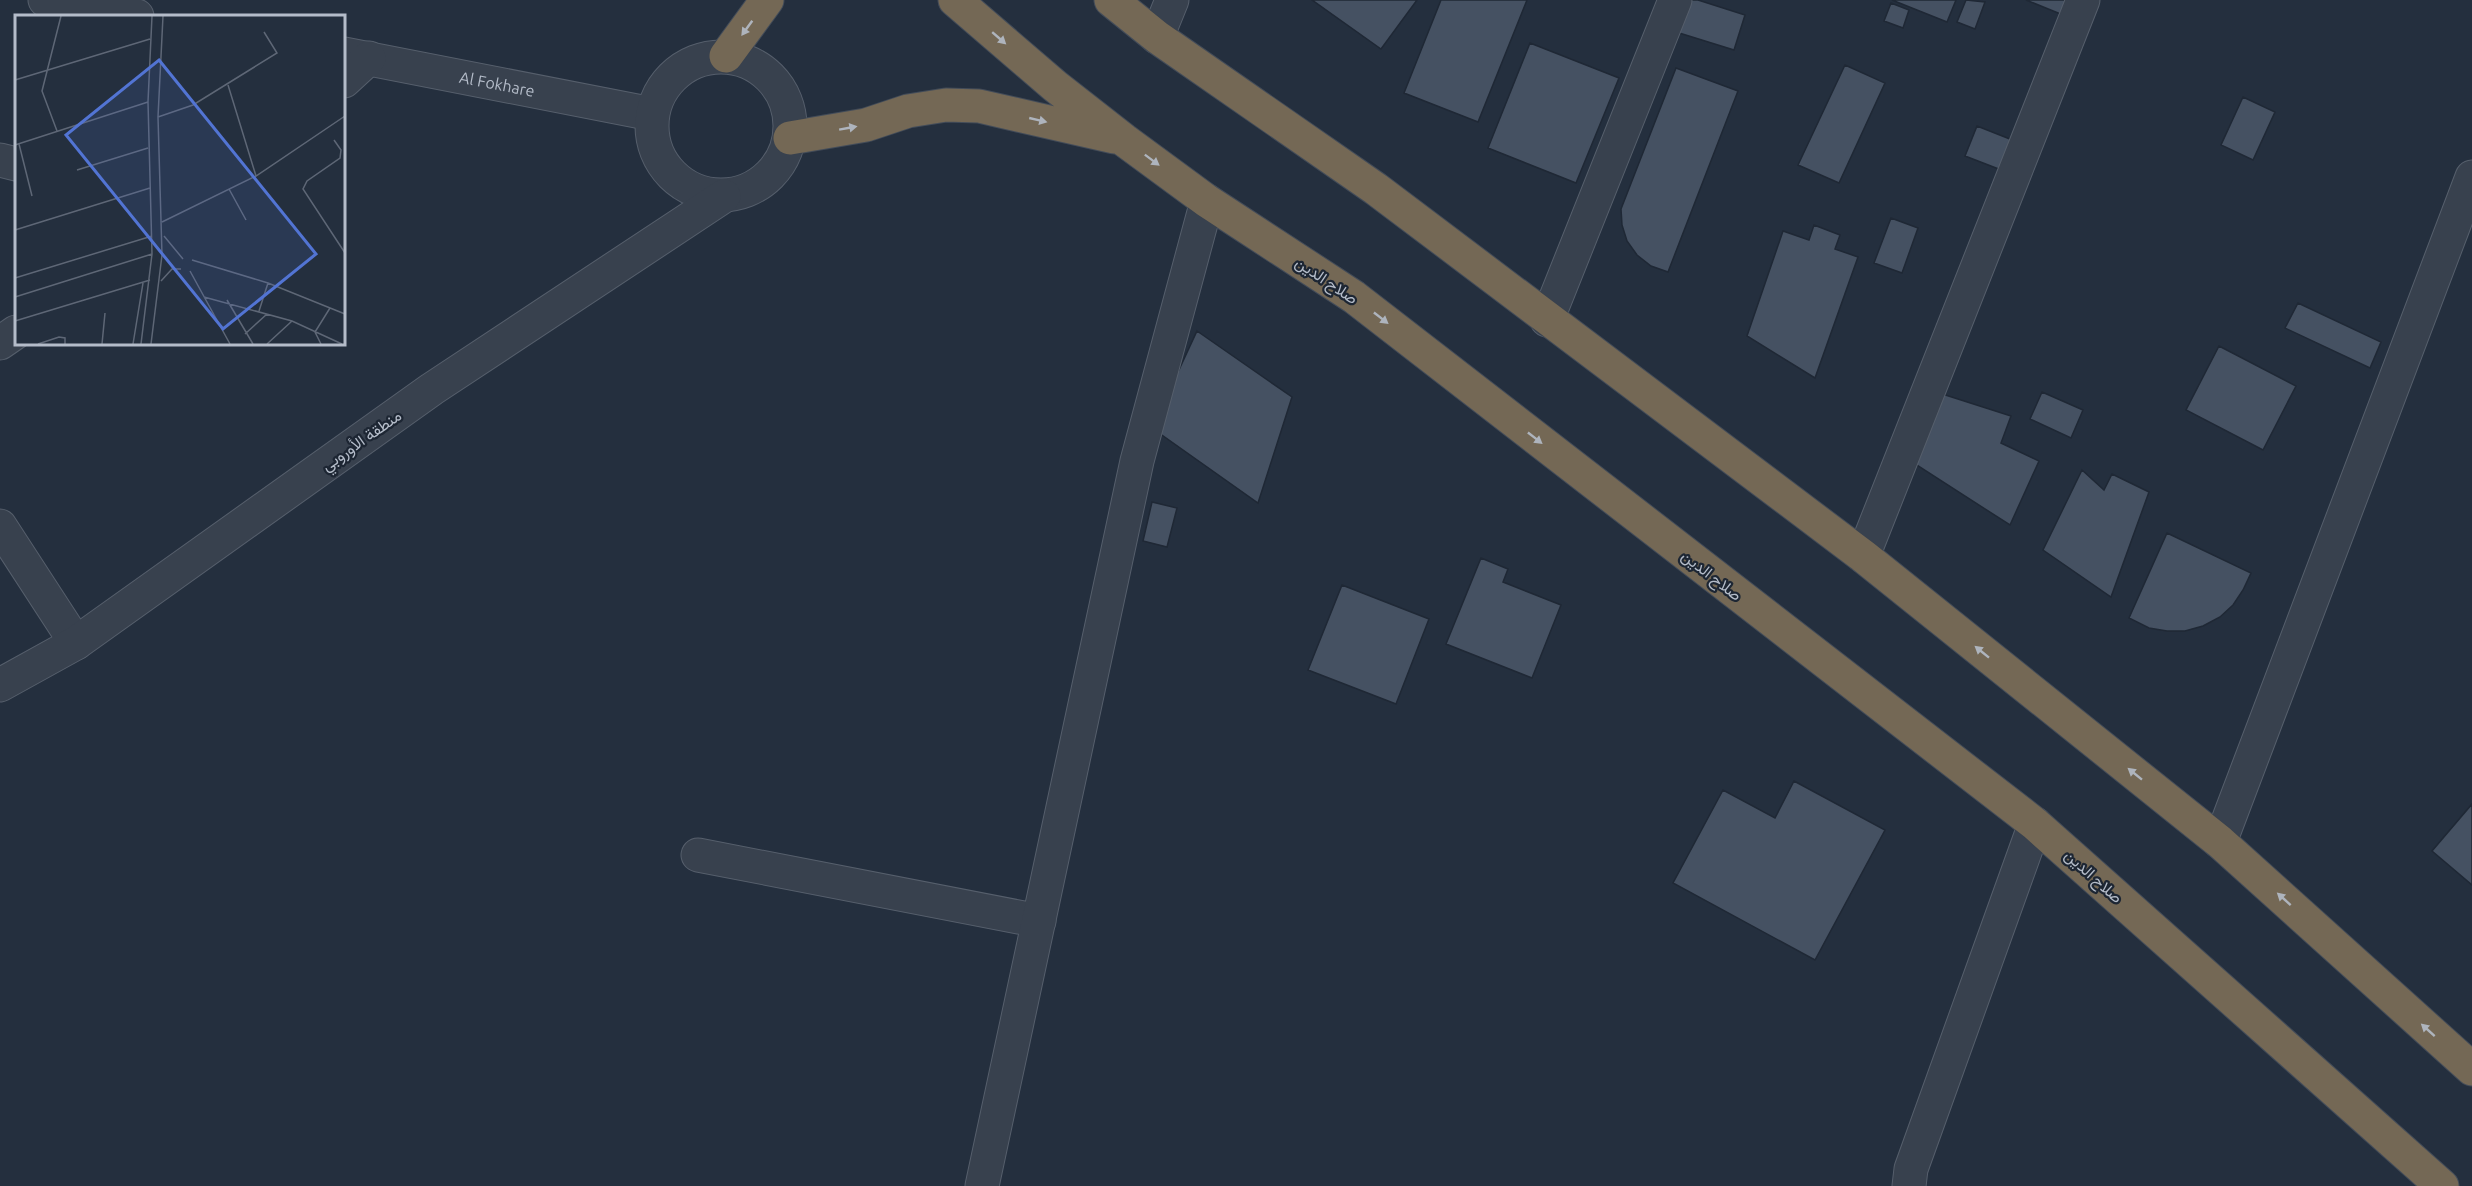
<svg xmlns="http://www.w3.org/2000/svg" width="2472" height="1186" viewBox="0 0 2472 1186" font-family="Ubuntu,Vazirmatn,sans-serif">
<rect width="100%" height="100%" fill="#242f3e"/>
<path fill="#455162" stroke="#1f2835" stroke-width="1.5" d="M1312,0h105l-36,49z
M1441,0h86l-49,122 -74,-29z
M1687,0h11l47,15 -11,35 -58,-18z
M1892,0h64l-9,22z
M1966,0l19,2 -10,27 -18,-7z
M2026,0h43l-6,15z
M1891,3l18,7 -6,18 -19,-7z
M1530,43l89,35 -43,105 -88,-35z
M1845,65l40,18 -46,100 -41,-18z
M1676,68l62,23 -70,181 -17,-6 -14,-11 -10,-14 -5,-16 -1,-16z
M2243,97l32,15 -22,48 -32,-15z
M1977,126l43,17 -11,30 -44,-17z
M1891,218l27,10 -16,45 -28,-10z
M1814,225l26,10 -5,14 23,8 -43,121 -68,-42 36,-105 26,9z
M2298,303l83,39 -11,26 -85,-40z
M1197,331l95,66 -34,106 -106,-75z
M2219,346l77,40 -33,64 -77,-40z
M1936,392l75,24 -10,27 38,18 -29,64 -98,-63z
M2042,392l41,18 -12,28 -41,-19z
M2082,470l22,20 8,-16 37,18 -38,105 -68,-47z
M1152,502l25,6 -10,39 -24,-6z
M2167,533l84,40 -8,17 -10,15 -13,12 -17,9 -18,5h-18l-18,-3 -20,-10z
M1481,558l27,11 -5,13 58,23 -29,73 -86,-34z
M1342,585l87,34 -33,85 -88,-34z
M1794,781l91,49 -70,130 -142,-77 50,-93 52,28z
M2472,804v81l-40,-34z"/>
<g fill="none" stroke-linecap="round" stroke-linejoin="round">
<defs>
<g id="minor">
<path d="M45,0l92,16"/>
<path d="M1157,37l15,-37"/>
<path id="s1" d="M344,54l308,60"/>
<circle cx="721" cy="126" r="69"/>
<path d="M344,81l25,-23"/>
<path d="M0,160l16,4"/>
<path d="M1547,320l128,-320"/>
<path d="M0,343l16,-11"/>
<path d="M0,526l76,117"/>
<path d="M1863,556l220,-556"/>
<path d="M0,685l76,-42 356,-254 292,-193"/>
<path d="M2220,842l252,-665"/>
<path d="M698,855l341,66"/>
<path d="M982,1186l155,-725 70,-260"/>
<path d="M1909,1186l2,-17 124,-345"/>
</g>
<path id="highway" d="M955,0l100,86 69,54 83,61 147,96 681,527 407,362
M1111,0l46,37 219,152 487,367 357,286 252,227
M726,56l41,-56
M790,138l76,-13 42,-14 38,-6 33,1 135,31"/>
</defs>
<use href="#minor" stroke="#565f6c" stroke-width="35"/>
<use href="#highway" stroke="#434c59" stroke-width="35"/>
<use href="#minor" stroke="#38414e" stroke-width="33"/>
<use href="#highway" stroke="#746855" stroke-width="33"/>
</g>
<defs><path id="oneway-solid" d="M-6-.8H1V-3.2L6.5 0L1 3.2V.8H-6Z" transform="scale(1.5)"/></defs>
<g fill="#aeb4bd">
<use href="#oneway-solid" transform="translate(747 28) rotate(126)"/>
<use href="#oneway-solid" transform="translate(999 38) rotate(41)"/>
<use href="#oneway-solid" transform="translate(1038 120) rotate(13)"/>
<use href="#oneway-solid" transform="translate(848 128) rotate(-10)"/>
<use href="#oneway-solid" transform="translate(1152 160) rotate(37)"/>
<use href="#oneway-solid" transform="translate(1381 318) rotate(38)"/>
<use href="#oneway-solid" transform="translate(1535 438) rotate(38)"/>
<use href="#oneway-solid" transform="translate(1982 652) rotate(-141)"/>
<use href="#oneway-solid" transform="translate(2135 774) rotate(-141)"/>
<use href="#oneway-solid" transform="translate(2284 899) rotate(-138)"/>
<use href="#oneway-solid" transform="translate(2428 1030) rotate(-138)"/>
</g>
<g text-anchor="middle" stroke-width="4.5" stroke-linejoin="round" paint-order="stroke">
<g font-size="16" fill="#b4bcc9" stroke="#1d2633">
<text dy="6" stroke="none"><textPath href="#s1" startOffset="156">Al Fokhare</textPath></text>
<text transform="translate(1327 280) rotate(34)" y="6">صلاح الدين</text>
<text transform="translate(361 440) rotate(-35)" y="6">منطقة الأوروبي</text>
<text transform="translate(1712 575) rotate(38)" y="6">صلاح الدين</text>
<text transform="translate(2094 876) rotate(42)" y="6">صلاح الدين</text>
</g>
</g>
<g transform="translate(15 15)">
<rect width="330" height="330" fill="#242f3e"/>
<path fill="none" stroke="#5e6776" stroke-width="1.5" d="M0,65l135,-41M213,70l28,91M143,102l35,-12 84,-52 -13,-21M42,116l-15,-40 19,-75M319,125l7,10 -1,8 -33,23 -4,8 42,64M4,129l13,52M0,130l133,-43M62,155l71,-22M214,174l17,31M147,207l94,-46 89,-60M0,215l135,-42M149,221l19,23M177,245l76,23 77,31M175,256l40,73M0,263l137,-42M146,266l11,-12h9M0,282l137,-43M189,282l88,24 50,23M212,285l26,44M244,296l9,-28M0,306l135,-41M230,319l22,-20M23,329l21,-7 6,1v6M87,329l3,-31M118,329l10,-61M126,329l11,-90 -4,-152 4,-86M136,329l11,-89 -4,-138 5,-101M252,329l25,-23M306,329l-6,-12 15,-24"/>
<path fill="#5274d3" fill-opacity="0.15" stroke="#5274d3" stroke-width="3" d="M144,45l157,194 -93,75 -157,-194z"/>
<rect width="330" height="330" fill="none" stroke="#b4bcc9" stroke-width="3"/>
</g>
</svg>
